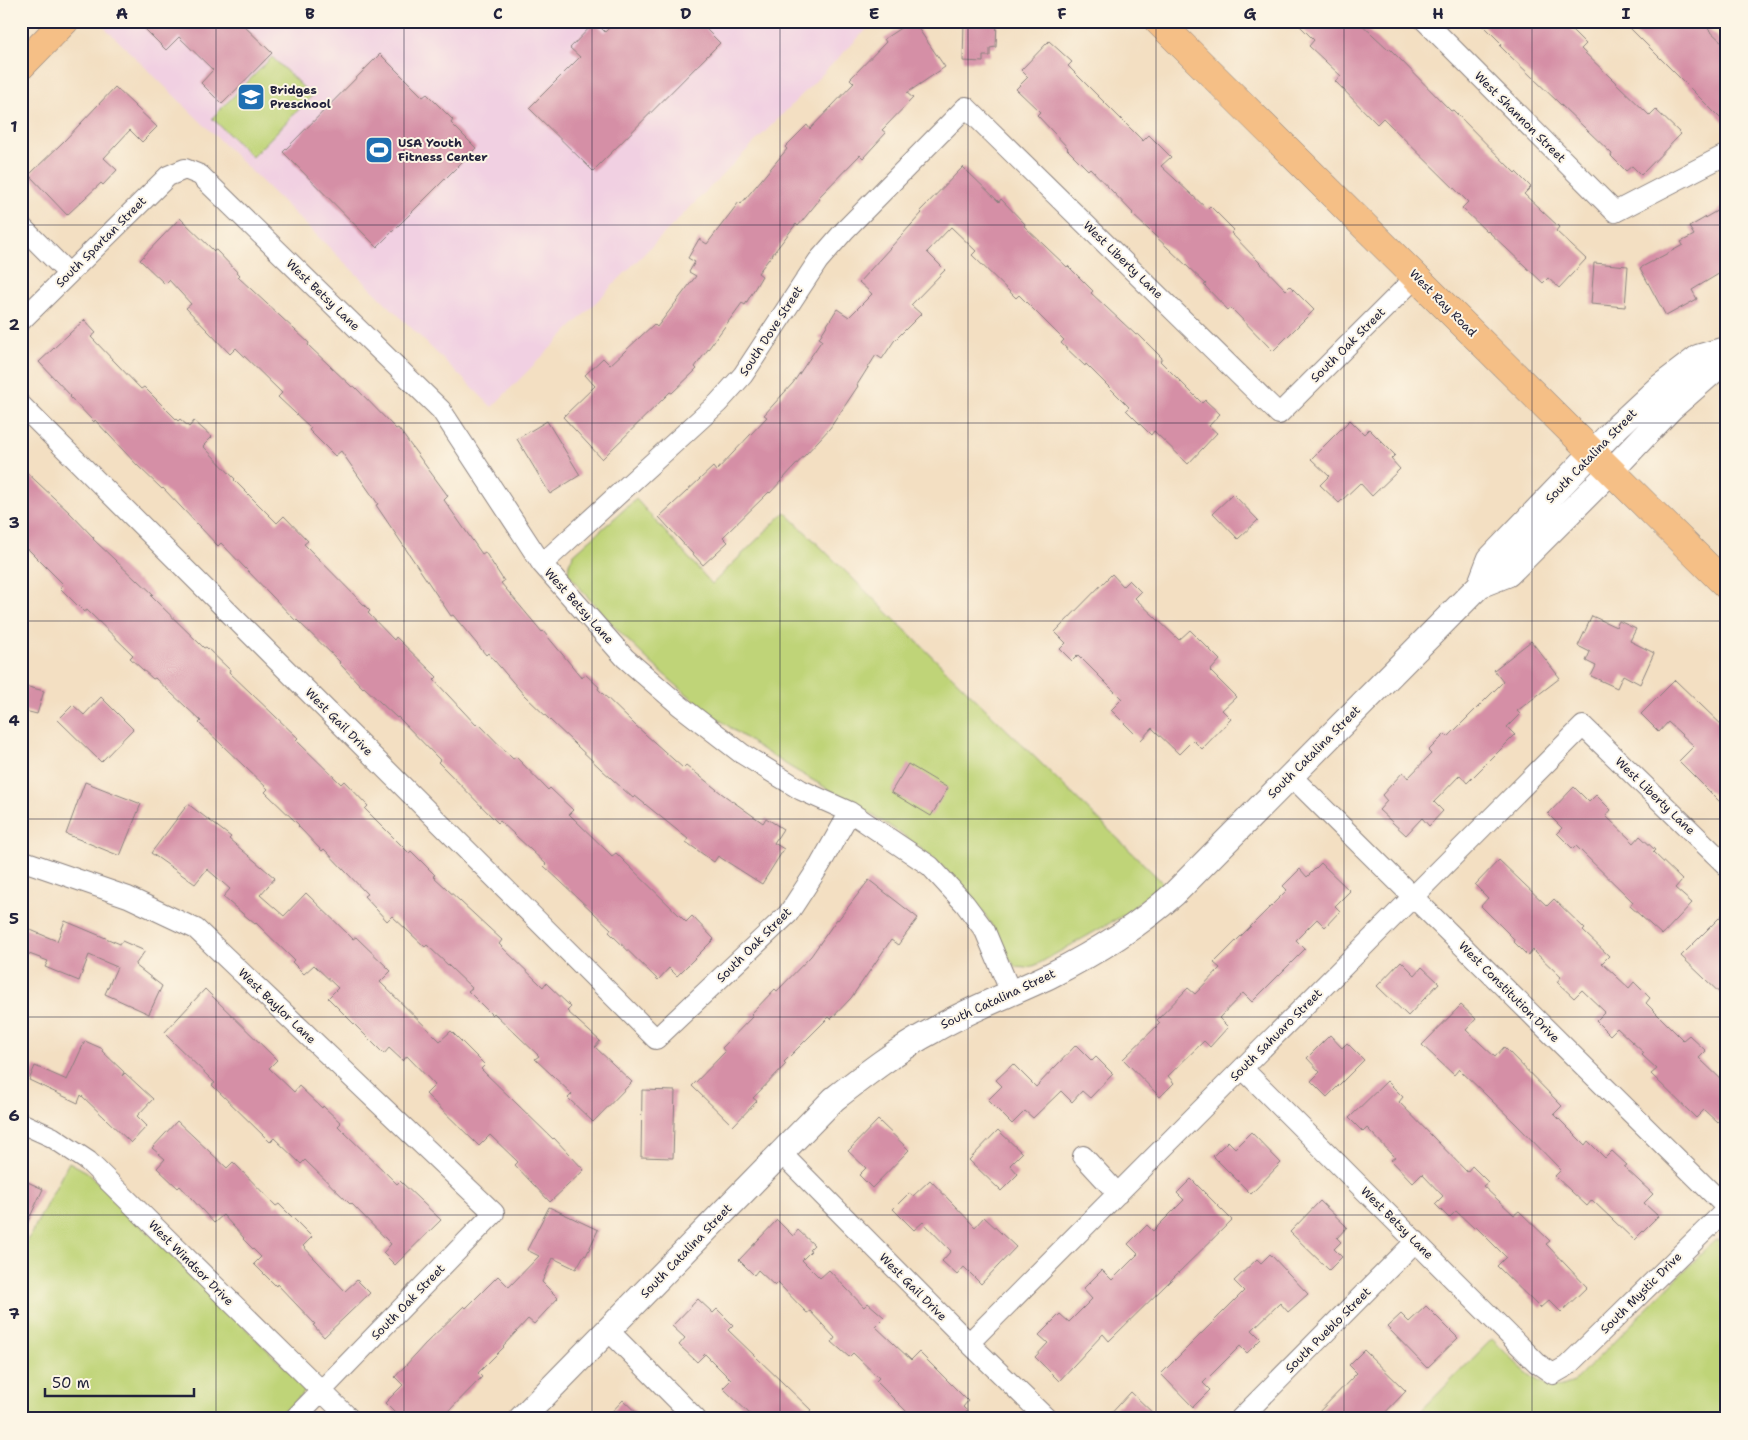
<svg xmlns="http://www.w3.org/2000/svg" width="1748" height="1440" viewBox="0 0 1748 1440" font-family="'Shantell Sans',sans-serif">
<rect width="100%" height="100%" fill="#fcf5e5"/>
<filter id="ink" filterUnits="userSpaceOnUse"><feTurbulence type="fractalNoise" baseFrequency=".02" numOctaves="2"/><feDisplacementMap in="SourceGraphic" scale="10" xChannelSelector="R" yChannelSelector="G"/><feConvolveMatrix kernelMatrix="1 2 1 2 8 2 1 2 1" color-interpolation-filters="sRGB"/></filter>
<filter id="wash" filterUnits="userSpaceOnUse"><feTurbulence type="fractalNoise" baseFrequency=".0096" numOctaves="4" result="noise"/><feDisplacementMap in="SourceGraphic" scale="20" xChannelSelector="R" yChannelSelector="G"/><feGaussianBlur stdDeviation="1.12" result="paint"/><feColorMatrix in="noise" values="0 0 0 0 0 0 0 0 0 0 0 0 0 0 0 0 0 1.4 0 .05"/><feComposite in="paint" operator="in"/></filter>
<g filter="url(#wash)">
<rect width="100%" height="100%" fill="#f3dfc2"/>
<path fill="#f1d0e2" d="M98,21h777l-383,386z"/>
<path fill="#bfd478" stroke="#707b5a" d="M272,57l40,39 -60,61 -40,-39z
M636,499l76,85 73,-72 378,371 -39,32 -88,50 -10,3 -10,-1c-14,-16 -19,-36 -31,-52 -12,-16 -26,-33 -40,-46 -50,-47 -114,-76 -171,-112 -78,-49 -149,-112 -206,-184l1,-9 4,-9z
M69,1162l18,10 220,217 -29,30h-257v-166z
M1725,1237h2v182h-314l79,-80c15,14 42,47 63,48 6,0 13,-3 19,-5l140,-141z"/>
<g id="blocks">
<path fill="#d58fa6" d="M137,21h102l33,32 -50,51 -21,-21 12,-13 -34,-33 -13,13z
M616,21h82l22,22 -127,128 -64,-63 51,-51 -10,-9 25,-26 10,10z
M911,21h2l32,46 -38,26 6,5 -31,32 4,3 -23,25 -3,-3 -42,43 2,1 -22,27 -2,-2 -38,49 4,3 -17,29 -3,-2 -47,64 2,2 -25,24 -2,-1 -68,67 -39,-42 32,-31 -10,-11 18,-17 7,7 44,-41 3,3 39,-51 -7,-4 6,-10 -7,-4 11,-19 8,5 32,-42 2,2 46,-55 -2,-2 22,-22 3,4 44,-46 -4,-4 36,-37 -2,-3z
M964,21h33l-1,26 -6,1v8h-7v6l-20,-1z
M1295,21h63l30,28 1,-1 62,63 2,-1 62,63 1,-1 15,15 -7,7 35,33 -3,4 30,28 -27,29 -11,-10 -5,5 -55,-52 -1,1 -25,-24 6,-6 -85,-84 -6,6 -42,-43 6,-5 -32,-30 5,-6z
M1479,21h84l23,23 -5,5 31,30 38,37 6,-6 25,24 -40,41 -9,-9 -6,5 -15,-15 1,-2 -105,-101 -7,-7 2,-2z
M1623,21h93l-8,8 19,18v78z
M1049,41l23,21 -4,4 75,75 6,-6 22,22 -10,9 46,43 3,-3 24,24 -3,3 55,57 4,-4 24,24 -41,41 -42,-43 -3,2 -24,-25 2,-1 -74,-70 1,-1 -43,-45 -2,2 -21,-21 1,-1 -31,-33 3,-3 -24,-23 12,-12 -7,-7z
M380,54l43,43 4,-3 26,26 -2,3 25,25 -99,99 -94,-95z
M115,87l42,40 -15,15 -12,-12 -26,28 13,12 -14,15 -2,-2 -34,32 -38,-40 35,-34z
M963,167l36,35 2,-3 24,25 -1,2 43,41 1,-1 25,25 -2,2 45,42 2,-1 24,24 -2,3 42,42 3,-3 15,14 -11,12 8,7 -29,31 -34,-33 -3,4 -25,-25 3,-3 -43,-43 -1,2 -24,-23 3,-3 -45,-45 -3,3 -44,-43 4,-4 -25,-24 -24,25 18,18 -34,35 10,9 -27,27 -12,18 -6,-4 -19,30 1,1 -28,42 -60,65 -1,-1 -46,45 5,5 -25,23 -44,-48 54,-50 3,4 51,-54 -3,-2 29,-32 29,-43 -3,-2 18,-29 12,8 23,-23 -13,-12 63,-69 -2,-2z
M1727,205v64l-35,21 5,9 -31,17 -26,-48 43,-23 -2,-3 13,-7 -5,-8z
M180,218l34,33 2,-1 24,25 -2,2 71,66 -1,2 44,42 2,-1 42,43 2,-1 50,68 -4,4 38,54 3,-2 19,29 -3,2 41,49 1,-1 39,47 3,-4 14,13 -1,2 37,36 48,43 3,-3 35,28 42,30 3,-5 17,11 -9,14 10,6 -22,35 -44,-28 -4,6 -28,-20 2,-3 -53,-43 -2,2 -32,-29 -77,-74 -36,-42 -2,2 -33,-40 -2,1 -75,-111 2,-1 -37,-53 -6,5 -26,-26 2,-2 -33,-31 4,-4 -46,-45 -6,6 -44,-46 5,-4 -22,-24 -4,4 -25,-24z
M1594,263l34,3 -3,41 -34,-3z
M84,320l12,13 -5,4 50,52 3,-2 34,34 2,-2 9,8 5,-6 18,16 -9,9 32,33 -1,1 43,43 7,-7 24,25 -4,3 66,67 -2,2 26,27 2,-3 41,40 -3,3 42,45 2,-2 35,36 3,-2 32,33 2,-2 23,22 -4,4 43,42 4,-3 70,69 6,-6 22,23 -37,37 -8,-8 -11,12 -49,-48 2,-3 -67,-63 2,-2 -46,-43 -2,2 -60,-61 2,-2 -42,-43 -1,1 -33,-31 -1,1 -24,-25 1,-1 -43,-42 -1,1 -75,-78 -3,3 -55,-58 -1,1 -25,-24 -42,-45 -1,2 -24,-25 1,-1 -32,-34z
M1350,420l14,14 5,-5 26,26 -4,4 9,10 -28,27 -12,-13 -21,20 -19,-18 9,-9 -18,-17z
M547,421l33,54 -30,19 -33,-55z
M21,467l49,46 24,25 -1,1 44,42 1,-1 15,14 -2,2 53,52 2,-1 24,23 -1,2 69,66 -2,2 45,44 3,-3 24,25 -3,3 44,44 2,-2 24,24 -2,1 69,64 -3,4 44,43 3,-4 25,24 -4,4 33,30 -5,6 37,35 -39,40 -25,-24 4,-4 -37,-35 4,-3 -45,-43 -2,2 -24,-24 4,-3 -45,-43 -2,2 -33,-31 -5,5 -23,-25 3,-2 -43,-45 -2,2 -24,-25 1,-1 -34,-33 3,-3 -69,-66 2,-2 -46,-43 -2,1 -23,-21 3,-3 -46,-45 -3,2 -24,-24 3,-4 -42,-42z
M1233,494l25,26 -20,19 -25,-26z
M1112,574l11,12 6,-6 12,12 -6,6 44,42 11,-10 30,30 -10,11 26,26 -14,13 9,9 -29,30 -9,-9 -14,14 -27,-26 -11,12 -30,-30 11,-11 -44,-44 -6,6 -12,-12 6,-6 -11,-11z
M1592,616l24,11 3,-6 17,8 -6,12 24,12 -14,31 -17,-9 -6,13 -26,-12 5,-10 -10,-5 4,-9 -12,-6z
M1531,641l29,37 -43,33 3,3 -13,13 8,8 -48,48 -7,-8 -26,27 9,9 -14,15 -7,-8 -16,17 -27,-25 8,-9 -5,-6 21,-23 5,6 23,-24 -3,-3 17,-17 3,3 55,-55 -9,-12z
M1675,680l52,50v79l-48,-48 15,-15 -26,-24 -9,10 -18,-18z
M21,685l23,6 -7,23 -16,-4z
M101,697l32,32 -32,33 -43,-42 15,-15 11,10z
M908,764l40,24 -17,28 -40,-24z
M85,782l56,22 -21,52 -54,-22z
M1574,787l15,15 7,-7 15,15 -5,6 28,27 6,-7 15,14 -2,2 29,28 -7,8 17,15 -30,32 -32,-29 3,-4 -57,-56 -3,3 -16,-16 5,-5 -14,-14z
M188,804l43,33 -2,2 46,39 -15,17 24,21 22,-23 47,46 3,-2 35,34 -11,11 60,59 11,-10 34,34 -4,4 72,70 1,-1 30,32 -34,32 -35,-37 3,-3 -28,-27 -11,11 -53,-52 9,-9 -28,-29 -4,5 -14,-13 -5,6 -56,-56 10,-10 -24,-23 -10,9 -12,-12 2,-2 -38,-37 -1,1 -32,-27 7,-8 -23,-20 -12,15 -44,-31z
M1499,860l48,46 7,-7 31,30 -2,2 26,25 -7,7 27,25 5,-6 16,16 -4,5 37,37 6,-5 17,16 -7,7 28,27v30l-9,8 -14,-13 -8,8 -45,-44 6,-5 -15,-14 2,-2 -27,-25 -7,7 -14,-14 9,-9 -23,-22 -8,8 -17,-16 4,-5 -28,-27 -5,6 -15,-15 1,-2 -33,-33 7,-8 -13,-13z
M1321,863l29,28 -15,15 5,5 -15,16 -8,-8 -21,21 9,9 -53,53 -9,-9 -24,25 9,9 -18,20 -6,-6 -36,35 6,7 -14,14 -37,-38 37,-36 -3,-3 31,-32 7,6 25,-26 -6,-5 73,-73 -4,-4 17,-17 7,8z
M869,880l49,38 -20,27 -7,-5 -40,58 -20,21 -2,-2 -45,45 2,2 -33,34 4,3 -24,25 -41,-40 33,-34 -3,-4 31,-32 -2,-2 24,-25 2,2 34,-35 26,-37 1,1z
M1727,910v90l-46,-44z
M65,921l55,23 2,-3 23,10 -10,14 27,21 -13,28 -44,-20 12,-27 -28,-12 -10,26 -34,-14 3,-6 -27,-10v-25l36,15z
M1401,961l14,14 7,-8 17,16 -31,33 -31,-30z
M205,989l72,71 -8,8 25,24 5,-6 23,22 1,-2 18,17 -3,3 59,58 3,-3 41,39 -46,45 -12,-12 8,-9 -40,-41 -1,1 -45,-44 -4,4 -27,-26 -4,4 -58,-57 3,-2 -51,-50z
M1461,1005l15,14 -10,11 29,27 9,-10 58,59 -8,8 31,31 3,-4 17,17 7,-7 15,14 -3,2 29,27 -9,9 14,13 -24,24 -42,-40 -5,6 -32,-30 6,-6 -46,-47 -56,-54 -5,6 -32,-30z
M1330,1035l12,13 5,-5 17,17 -37,37 -16,-16 9,-9 -13,-14z
M85,1041l18,8 -1,2 22,21 -2,4 3,-3 28,26 -16,17 10,10 -16,17 -50,-48 -3,8 -49,-23 6,-14 32,14z
M1076,1045l16,16 4,-4 17,17 -23,24 -8,-7 -10,11 -11,-11 -28,27 -8,-7 -13,13 -24,-24 14,-14 -6,-6 17,-16 23,23z
M1387,1081l16,16 -4,5 68,70 5,-6 16,16 -5,4 31,29 5,-4 31,30 -4,3 41,43 -26,25 -12,-12 -9,8 -43,-42 9,-9 -31,-31 -1,2 -18,-17 -7,7 -14,-14 8,-8 -21,-22 -9,9 -22,-23 4,-3 -28,-29 -4,4 -14,-14z
M642,1090l33,1 -2,67 -32,-1z
M878,1120l31,30 -37,38 -13,-13 7,-7 -18,-17z
M177,1121l50,47 6,-6 43,44 3,-2 33,33 -9,9 42,45 12,-11 13,13 -46,44 -11,-12 2,-1 -38,-40 -1,2 -22,-22 7,-7 -18,-18 1,-1 -21,-23 -9,8 -34,-37 -2,2 -21,-20 8,-9 -13,-11z
M998,1130l24,23 -12,12 8,9 -17,17 -32,-31z
M1251,1132l30,31 -30,31 -38,-38 15,-15 7,7z
M21,1179l22,10 -22,47z
M1191,1179l41,41 -123,121 -6,-7 -44,47 -24,-24 13,-14 -9,-8 21,-21 9,8 23,-23 -9,-10 19,-19 10,10 26,-26 -10,-10 19,-19 6,6 31,-31 -7,-7z
M930,1180l45,47 9,-10 32,30 -35,37 -17,-17 -7,8 -15,-14 9,-10 -28,-29 -9,8 -21,-21 16,-16 4,3z
M1320,1201l27,26 -10,11 4,4 -7,7 8,8 -13,13 -39,-38z
M549,1207l49,23 -12,26 -2,-1 -8,14 -23,-11 -11,24 16,16 -24,26 -6,-5 -25,27 1,1 -26,26 4,4 -41,42h-40l-16,-16 18,-18 -8,-8 30,-33 39,-38 2,2 32,-32 11,11 30,-31 -12,-6z
M777,1220l16,16 5,-6 16,15 -5,5 2,1 -9,9 18,18 9,-8 35,37 4,-4 16,14 -9,9 36,34 8,-8 49,49 -5,6 12,12h-61l-38,-38 3,-3 -26,-25 -4,4 -17,-15 3,-4 -25,-27 -3,2 -29,-30 -3,3 -17,-16 -4,5 -15,-15z
M1270,1254l38,40 -20,18 -8,-9 -28,27 9,9 -14,14 -7,-7 -37,37 7,7 -17,17 -32,-33 83,-83 -10,-10 23,-22 4,4z
M698,1299l15,14 4,-4 16,16 -5,5 83,80 -8,9h-48l-32,-31 8,-8 -26,-26 -8,8 -18,-17 6,-7 -13,-12z
M1426,1306l32,32 -31,30 -40,-41 14,-13 8,8z
M1364,1350l42,41 -27,28h-67l45,-46 -8,-8z
M1131,1392l28,27h-53z
M623,1400l20,19h-38z"/>
</g>
</g>
<g filter="url(#ink)">
<use href="#blocks" fill-opacity="0" stroke="#8a807e" stroke-width="1"/>
<g fill="none" stroke-linecap="round" stroke-linejoin="round">
<defs>
<path id="minor" d="M1425,21l190,191 112,-58
M21,226l47,47
M21,321l147,-145 17,-7 15,6 241,235 101,154 83,94 54,47 62,48 60,37 49,22 80,54 35,38 20,27 26,62
M21,405l635,634 132,-125 32,-49 30,-53
M542,564l176,-161 25,-28 75,-114 27,-31 121,-123 313,307 137,-137
M1291,776l436,432
M21,860l107,37 68,32 298,284 -200,206
M1243,1069l294,294 16,11 14,-8 160,-157
M21,1123l31,14 36,24 262,258
M781,1153l188,190 78,76
M1083,1156l35,38
M608,1330l88,89
M969,1343l614,-617 144,140
M1240,1419l176,-178"/>
<path id="tertiary" d="M1480,585l10,-26 128,-133 42,-39 39,-30 28,-8
M521,1419l313,-320c32,-25 64,-50 100,-69 37,-22 78,-36 117,-55 44,-22 86,-48 123,-81l306,-309 28,-11 103,-103 61,-64 40,-35 12,-22"/>
<path id="primary" d="M1158,21l569,565
M21,66l44,-45"/>
</defs>
<use href="#minor" stroke="#8a807e" stroke-width="22"/>
<use href="#tertiary" stroke="#8a807e" stroke-width="27"/>
<use href="#primary" stroke="#8a807e" stroke-width="29"/>
<use href="#minor" stroke="#fff" stroke-width="20"/>
<use href="#tertiary" stroke="#fff" stroke-width="25"/>
<use href="#primary" stroke="#f5bf86" stroke-width="28"/>
</g>
</g>
<path fill="none" stroke="#22223b" stroke-width="1" stroke-opacity="0.55" d="M216,21v1398M404,21v1398M592,21v1398M780,21v1398M968,21v1398M1156,21v1398M1344,21v1398M1532,21v1398M21,225h1706M21,423h1706M21,621h1706M21,819h1706M21,1017h1706M21,1215h1706"/>
<defs>
<symbol id="school-square" viewBox="-11 -11 22 22"><rect x="-9" y="-9" width="18" height="18" rx="4" fill="#1f6fb2" stroke="#fcf5e5"/><path d="M0-5L7-2L0 1L-7-2ZM-4 1L0 2.5L4 1V4Q0 6-4 4Z" fill="#fff"/></symbol>
<symbol id="stadium-square" viewBox="-11 -11 22 22"><rect x="-9" y="-9" width="18" height="18" rx="4" fill="#1f6fb2" stroke="#fcf5e5"/><path d="M0-5a6.5 5 0 1 0 0 10a6.5 5 0 1 0 0-10ZM-3.5-1.8h7v3.6h-7Z" fill="#fff"/></symbol>
</defs>
<g fill-rule="evenodd">
<use href="#school-square" x="235" y="81" width="32" height="32"/>
<use href="#stadium-square" x="363" y="134" width="32" height="32"/>
</g>
<g text-anchor="middle" stroke-width="4" stroke-linejoin="round" paint-order="stroke">
<g font-size="12" font-weight="bold" fill="#22223b" stroke="#fcf5e5" text-anchor="start">
<text x="270" y="94">Bridges<tspan x="270" dy="14">Preschool</tspan></text>
<text x="398" y="147">USA Youth<tspan x="398" dy="14">Fitness Center</tspan></text>
</g>
<g font-size="12" fill="#22223b" stroke="#fcf5e5">
<text transform="translate(1520 117) rotate(45)" y="4">West Shannon Street</text>
<text transform="translate(101 242) rotate(-45)" y="4">South Spartan Street</text>
<text transform="translate(1123 260) rotate(44)" y="4">West Liberty Lane</text>
<text transform="translate(323 295) rotate(44)" y="4">West Betsy Lane</text>
<text transform="translate(1443 303) rotate(45)" y="4">West Ray Road</text>
<text transform="translate(771 331) rotate(-57)" y="4">South Dove Street</text>
<text transform="translate(1348 345) rotate(-45)" y="4">South Oak Street</text>
<text transform="translate(1591 456) rotate(-46)" y="4">South Catalina Street</text>
<text transform="translate(579 606) rotate(48)" y="4">West Betsy Lane</text>
<text transform="translate(339 722) rotate(45)" y="4">West Gail Drive</text>
<text transform="translate(1314 752) rotate(-45)" y="4">South Catalina Street</text>
<text transform="translate(1655 796) rotate(44)" y="4">West Liberty Lane</text>
<text transform="translate(754 945) rotate(-45)" y="4">South Oak Street</text>
<text transform="translate(1509 992) rotate(45)" y="4">West Constitution Drive</text>
<text transform="translate(998 999) rotate(-25)" y="4">South Catalina Street</text>
<text transform="translate(277 1006) rotate(44)" y="4">West Baylor Lane</text>
<text transform="translate(1276 1035) rotate(-45)" y="4">South Sahuaro Street</text>
<text transform="translate(1397 1223) rotate(45)" y="4">West Betsy Lane</text>
<text transform="translate(686 1251) rotate(-46)" y="4">South Catalina Street</text>
<text transform="translate(191 1263) rotate(45)" y="4">West Windsor Drive</text>
<text transform="translate(913 1287) rotate(45)" y="4">West Gail Drive</text>
<text transform="translate(1641 1293) rotate(-45)" y="4">South Mystic Drive</text>
<text transform="translate(408 1302) rotate(-46)" y="4">South Oak Street</text>
<text transform="translate(1328 1330) rotate(-45)" y="4">South Pueblo Street</text>
</g>
</g>
<rect width="1748" height="1440" fill="none" stroke="#fcf5e5" stroke-width="55"/>
<path d="M45 1388v8h149v-8" fill="none" stroke="#22223b" stroke-width="2.5"/>
<text x="52" y="1388" font-size="15" fill="#22223b" stroke="#fcf5e5" stroke-width="4" paint-order="stroke">50 m</text>
<rect x="28" y="28" width="1692" height="1384" fill="none" stroke="#22223b" stroke-width="2"/>
<g font-size="16" text-anchor="middle" font-weight="bold" fill="#22223b">
<text x="122" y="19">A</text>
<text x="310" y="19">B</text>
<text x="498" y="19">C</text>
<text x="686" y="19">D</text>
<text x="874" y="19">E</text>
<text x="1062" y="19">F</text>
<text x="1250" y="19">G</text>
<text x="1438" y="19">H</text>
<text x="1626" y="19">I</text>
<text x="14" y="132">1</text>
<text x="14" y="330">2</text>
<text x="14" y="528">3</text>
<text x="14" y="726">4</text>
<text x="14" y="924">5</text>
<text x="14" y="1121">6</text>
<text x="14" y="1319">7</text>
</g>
</svg>
